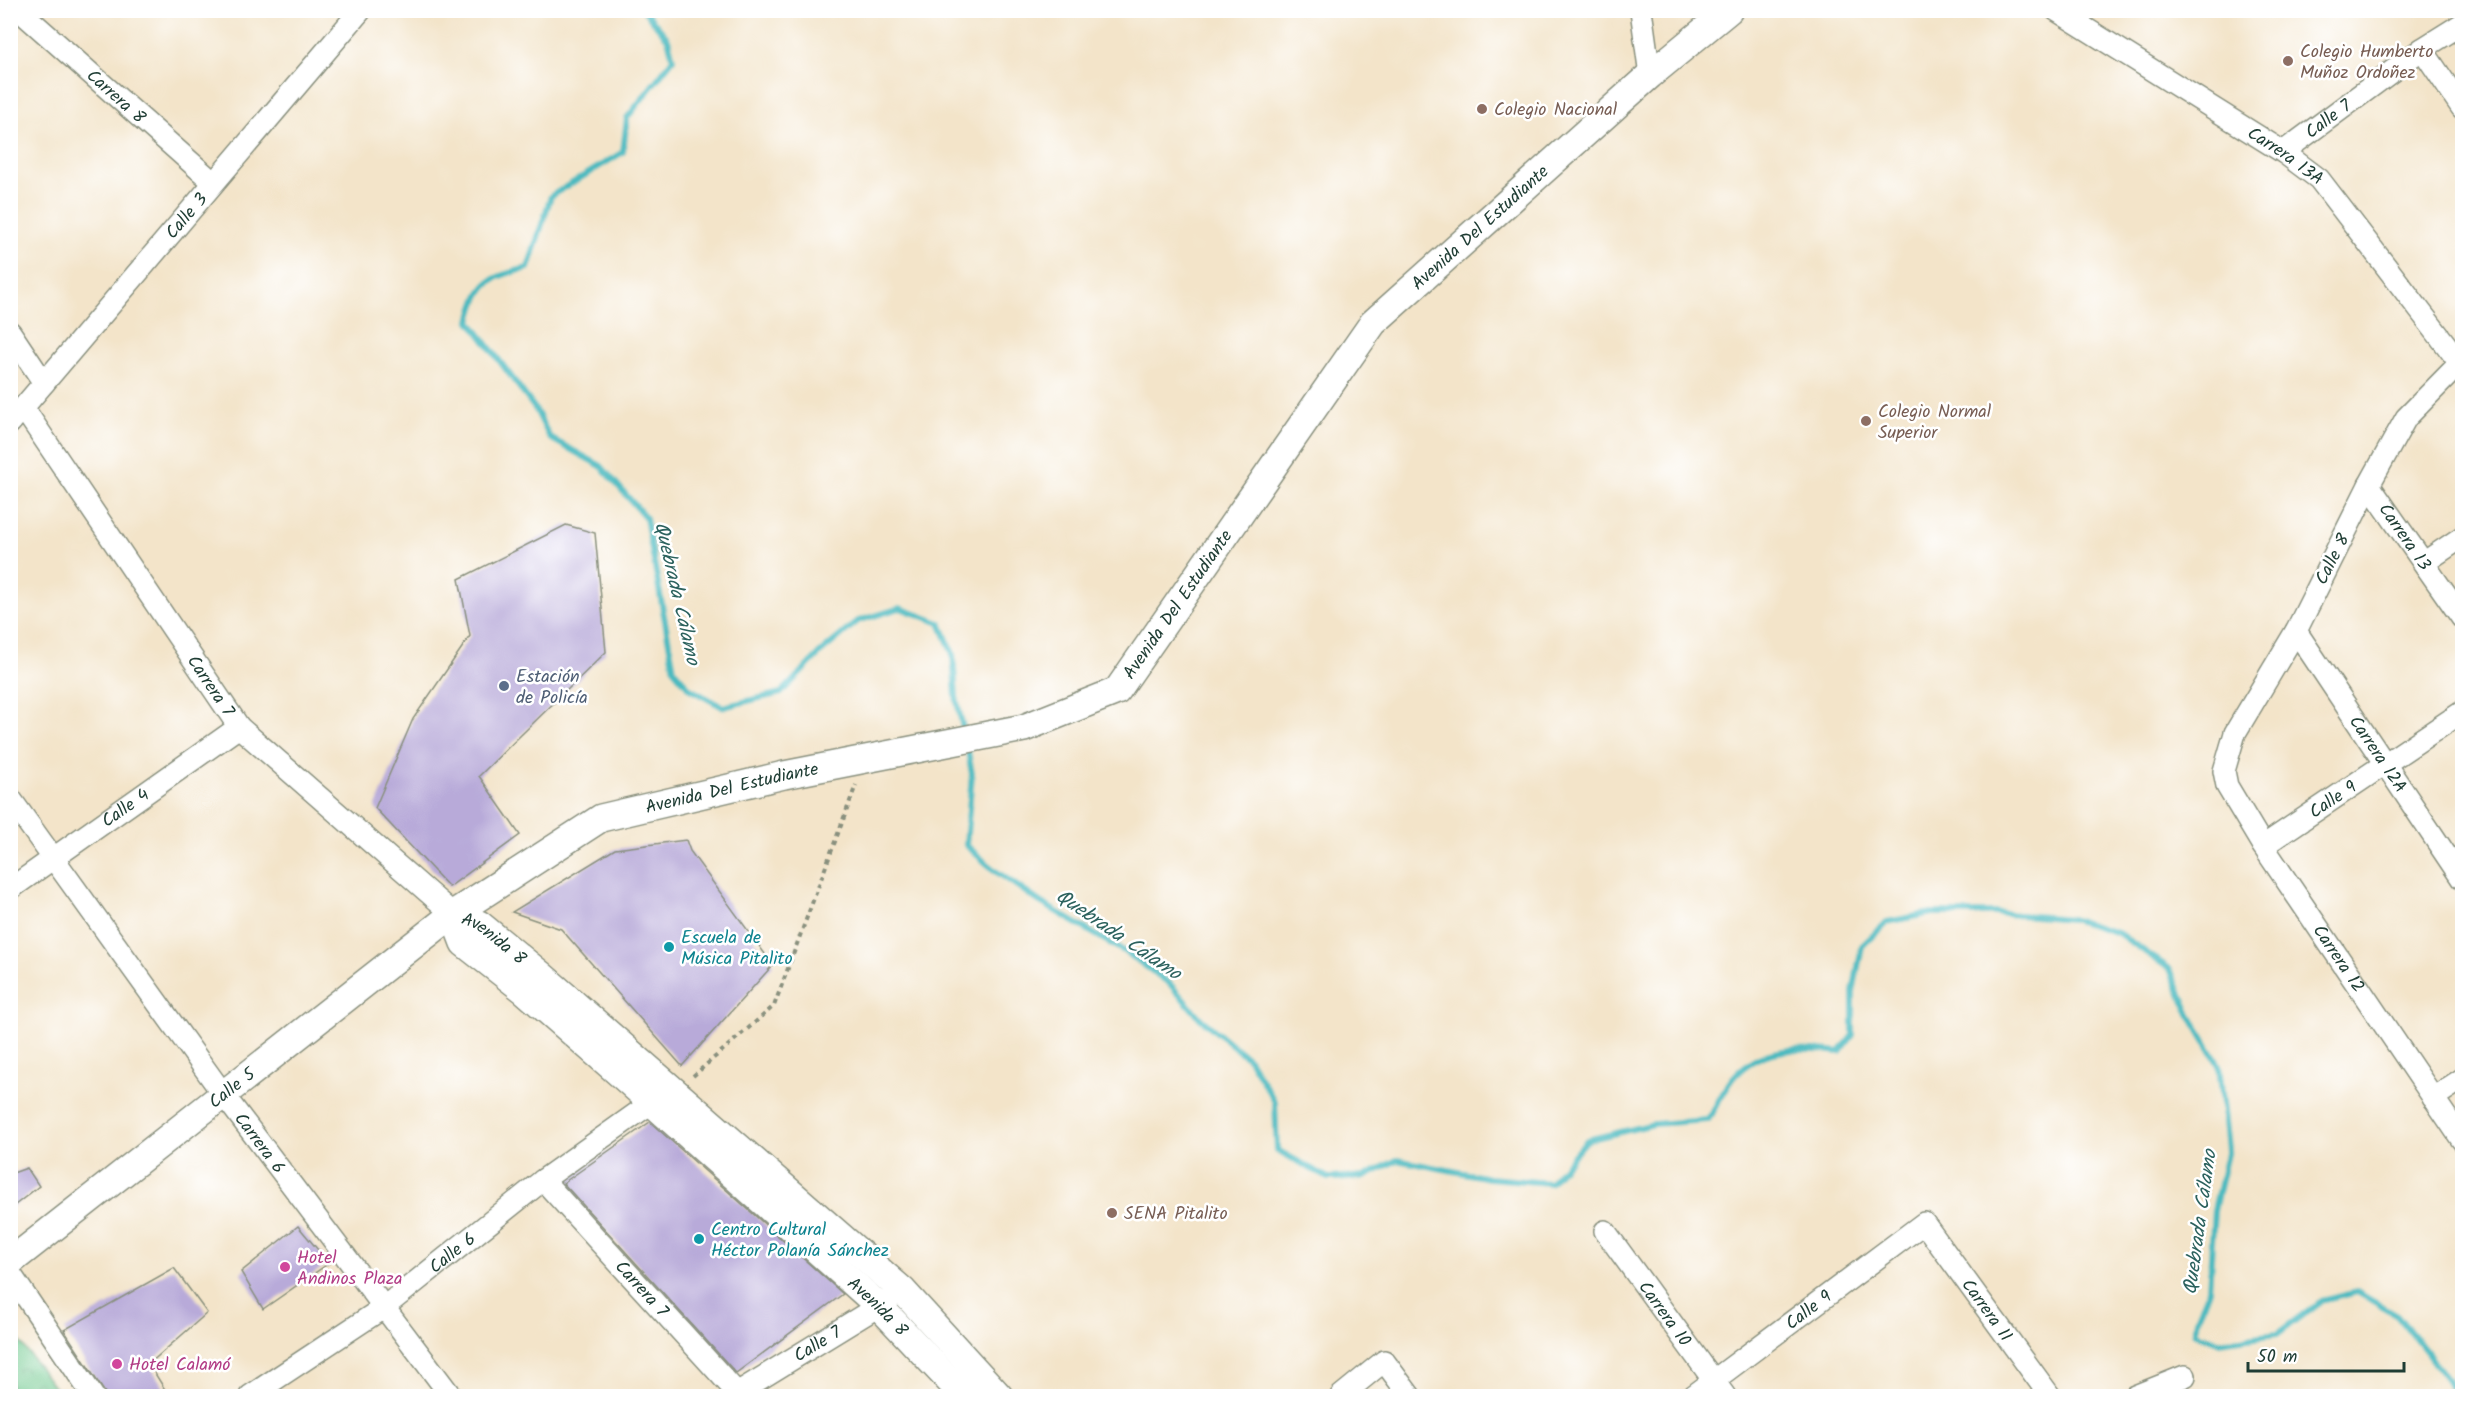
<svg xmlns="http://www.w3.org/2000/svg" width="2473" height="1407" viewBox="0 0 2473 1407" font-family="Kalam,sans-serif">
<defs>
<pattern id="park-crowns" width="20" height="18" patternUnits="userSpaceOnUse" patternTransform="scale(1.5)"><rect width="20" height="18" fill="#71c98f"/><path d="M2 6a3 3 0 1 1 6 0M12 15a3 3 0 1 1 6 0" fill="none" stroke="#5ca476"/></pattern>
</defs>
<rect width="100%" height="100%" fill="#fff"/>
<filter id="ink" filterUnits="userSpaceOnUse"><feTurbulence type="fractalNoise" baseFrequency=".0167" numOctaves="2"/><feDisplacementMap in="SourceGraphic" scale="12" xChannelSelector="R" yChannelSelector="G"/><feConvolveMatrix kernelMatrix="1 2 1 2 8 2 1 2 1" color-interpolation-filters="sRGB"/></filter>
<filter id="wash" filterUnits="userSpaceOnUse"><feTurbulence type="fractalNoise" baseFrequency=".008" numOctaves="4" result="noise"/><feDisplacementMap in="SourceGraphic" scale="24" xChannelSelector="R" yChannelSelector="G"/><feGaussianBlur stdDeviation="1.35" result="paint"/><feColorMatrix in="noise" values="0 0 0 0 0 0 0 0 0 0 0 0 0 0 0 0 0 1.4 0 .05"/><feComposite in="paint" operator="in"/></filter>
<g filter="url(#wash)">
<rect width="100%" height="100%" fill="#f3e4c9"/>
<path fill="url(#park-crowns)" stroke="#488362" stroke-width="1.5" d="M11,1330l50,66h-50z"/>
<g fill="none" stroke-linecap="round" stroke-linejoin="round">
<path stroke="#4bbac0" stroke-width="6" d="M644,10l24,29 5,20 -46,59 -4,34 -72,44 -23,72c-40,10 -47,12 -58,53l66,89 14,28 51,28 45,52 28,152 16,19 33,18 58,-14 39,-40 38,-32 42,-13 40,15 13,31 3,43 8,36
M967,746l5,28 -6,71 28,25 46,32 90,53 39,28 32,36 48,40 26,43 2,48 51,28 36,-1 33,-17 92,18 61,5 37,-43 67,-16 54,-4c8,-14 15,-29 24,-41 27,-34 70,-31 108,-27l13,-17v-43l9,-46 25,-24 45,-9h62l78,6 46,14 52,36 20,46 29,50 9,84 -14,61 -5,80 -12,29 -2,14 23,9 59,-8 44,-33 36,-9 40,23 43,54 17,27"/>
</g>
<g id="blocks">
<path fill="#b8aad9" d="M566,525l29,8 11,119 -127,124 41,59 -71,52 -74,-79 38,-89 57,-83 -11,-57z
M686,840l4,11 83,114 -91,101 -121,-137 -49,-17 103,-63z
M650,1122l193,172 -107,79 -173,-190z
M27,1168l12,18 -29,23v-35z
M298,1226l31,37 -66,46 -22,-37z
M174,1268l33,45 -58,51 20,32h-62l-43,-66z"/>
</g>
</g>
<g filter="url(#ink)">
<use href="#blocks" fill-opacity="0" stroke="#89907e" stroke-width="1.5"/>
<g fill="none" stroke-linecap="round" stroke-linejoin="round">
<defs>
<g id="minor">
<path id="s1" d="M19,10l194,172"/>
<path d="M1641,10l9,65"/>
<path id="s2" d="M2056,10l227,142 36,27 141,184"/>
<path d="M2422,49l40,59"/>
<path id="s3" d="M2283,152l139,-103 40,-25"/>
<path d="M10,332l34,51"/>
<path id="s4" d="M2462,361l-56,57 -37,67 -73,146 -61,102 -11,38 3,15 36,60 199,294"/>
<path id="s5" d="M24,409l215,318 214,187"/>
<path id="s6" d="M10,423l351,-413"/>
<path id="s7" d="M2369,485l93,133"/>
<path d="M2425,562l37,-25"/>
<path id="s8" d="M2296,631l166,248"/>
<path id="s9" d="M10,798l213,296 228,302"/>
<path id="s10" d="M2263,846l199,-134"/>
<path id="s11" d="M10,889l229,-162"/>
<path d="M2433,1098l29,-19"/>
<path id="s12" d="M543,1180l197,216"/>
<path id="s13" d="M1605,1231l120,165"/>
<path d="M10,1273l83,123"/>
<path id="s14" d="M250,1396l133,-88 160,-128 108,-77 10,-10"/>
<path id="s15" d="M732,1396l158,-97"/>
<path d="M1341,1396l43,-35 26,35"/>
<path id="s16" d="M1693,1396l231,-173 126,173"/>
<path d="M2135,1396l50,-20"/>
</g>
<g id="major">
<path id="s17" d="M453,914l26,10 61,50 363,317 96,105"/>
<path id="s18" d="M453,914l11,29 60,47 104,91 251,225 85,90"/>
<path id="s19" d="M10,1262l443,-348 148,-96 183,-43 240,-47 93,-37 256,-368 277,-248 79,-65"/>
</g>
</defs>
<use href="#minor" stroke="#89907e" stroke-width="24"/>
<use href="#major" stroke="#89907e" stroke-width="30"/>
<path stroke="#89907e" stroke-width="4" stroke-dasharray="4.5 4.5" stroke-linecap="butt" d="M693,1076l81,-70 82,-221"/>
<use href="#minor" stroke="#fff" stroke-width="21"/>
<use href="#major" stroke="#fff" stroke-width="27"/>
</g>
</g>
<g fill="#8d6e63" stroke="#fff" stroke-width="2">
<circle cx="2288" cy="61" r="6"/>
<circle cx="1482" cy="109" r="6"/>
<circle cx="1866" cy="421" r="6"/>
<circle cx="1112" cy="1213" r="6"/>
</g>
<circle fill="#5c6f8a" stroke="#fff" stroke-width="2" cx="504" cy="686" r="6"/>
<g fill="#0f9aa8" stroke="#fff" stroke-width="2">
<circle cx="669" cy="947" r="6"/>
<circle cx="699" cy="1239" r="6"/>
</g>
<g fill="#d1479c" stroke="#fff" stroke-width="2">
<circle cx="285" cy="1267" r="6"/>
<circle cx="117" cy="1364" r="6"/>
</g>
<g text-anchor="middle" stroke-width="5" stroke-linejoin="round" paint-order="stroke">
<g font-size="18" fill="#785e54" stroke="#fff" text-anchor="start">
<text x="2300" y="57">Colegio Humberto<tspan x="2300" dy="21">Muñoz Ordoñez</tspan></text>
<text x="1494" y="115">Colegio Nacional</text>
<text x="1878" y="417">Colegio Normal<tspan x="1878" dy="21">Superior</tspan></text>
<text x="1124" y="1219">SENA Pitalito</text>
</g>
<g font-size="18" fill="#1f3d34" stroke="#fff">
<text dy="6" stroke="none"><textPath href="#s1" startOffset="130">Carrera 8</textPath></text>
<text dy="6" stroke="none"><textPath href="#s3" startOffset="56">Calle 7</textPath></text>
<text dy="6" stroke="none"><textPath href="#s2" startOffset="272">Carrera 13A</textPath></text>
<text dy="6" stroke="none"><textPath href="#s6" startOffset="272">Calle 3</textPath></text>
<text dy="6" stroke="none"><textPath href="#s19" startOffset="1864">Avenida Del Estudiante</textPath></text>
<text dy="6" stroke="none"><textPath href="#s7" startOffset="63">Carrera 13</textPath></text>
<text transform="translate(2332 559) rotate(-63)" y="6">Calle 8</text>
<text dy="6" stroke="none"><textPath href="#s19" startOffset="1378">Avenida Del Estudiante</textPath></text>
<text dy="6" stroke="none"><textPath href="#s5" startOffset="334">Carrera 7</textPath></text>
<text dy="6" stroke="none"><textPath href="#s8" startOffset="148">Carrera 12A</textPath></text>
<text dy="6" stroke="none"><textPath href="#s19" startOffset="874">Avenida Del Estudiante</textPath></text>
<text dy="6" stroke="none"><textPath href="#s10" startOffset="84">Calle 9</textPath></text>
<text dy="6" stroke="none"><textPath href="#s11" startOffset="141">Calle 4</textPath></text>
<text dy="6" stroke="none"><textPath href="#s17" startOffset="48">Avenida 8</textPath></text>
<text dy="6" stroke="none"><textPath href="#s4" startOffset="699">Carrera 12</textPath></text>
<text dy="6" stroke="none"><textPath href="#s19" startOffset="282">Calle 5</textPath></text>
<text dy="6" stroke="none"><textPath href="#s9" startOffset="426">Carrera 6</textPath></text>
<text dy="6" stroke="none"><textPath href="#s14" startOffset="248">Calle 6</textPath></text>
<text dy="6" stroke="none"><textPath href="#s12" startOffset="147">Carrera 7</textPath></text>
<text dy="6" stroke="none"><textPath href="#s18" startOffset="582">Avenida 8</textPath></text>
<text dy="6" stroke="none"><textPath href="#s16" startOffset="144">Calle 9</textPath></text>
<text dy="6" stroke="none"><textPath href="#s16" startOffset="396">Carrera 11</textPath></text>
<text dy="6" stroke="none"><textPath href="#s13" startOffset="102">Carrera 10</textPath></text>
<text dy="6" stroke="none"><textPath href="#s15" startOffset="100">Calle 7</textPath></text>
</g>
<g font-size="18" fill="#4e5e75" stroke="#fff" text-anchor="start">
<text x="516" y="682">Estación<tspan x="516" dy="21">de Policía</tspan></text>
</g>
<g font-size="18" fill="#0d838f" stroke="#fff" text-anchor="start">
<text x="681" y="943">Escuela de<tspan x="681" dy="21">Música Pitalito</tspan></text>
<text x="711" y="1235">Centro Cultural<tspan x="711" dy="21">Héctor Polanía Sánchez</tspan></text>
</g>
<g font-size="18" fill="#b23c85" stroke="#fff" text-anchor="start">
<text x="297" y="1263">Hotel<tspan x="297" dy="21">Andinos Plaza</tspan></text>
<text x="129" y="1370">Hotel Calamó</text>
</g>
<g font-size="20" font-style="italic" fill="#2c625e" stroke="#fff">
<text transform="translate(678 593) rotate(77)" y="7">Quebrada Cálamo</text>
<text transform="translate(1119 934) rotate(34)" y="7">Quebrada Cálamo</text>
<text transform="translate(2199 1222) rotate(-82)" y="7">Quebrada Cálamo</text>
</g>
</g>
<rect width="2473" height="1407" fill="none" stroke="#fff" stroke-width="36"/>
<path d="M2248 1362v9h156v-9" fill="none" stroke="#1f3d34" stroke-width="3"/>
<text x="2257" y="1362" font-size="18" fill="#1f3d34" stroke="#ffffff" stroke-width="4.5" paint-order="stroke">50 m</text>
</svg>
